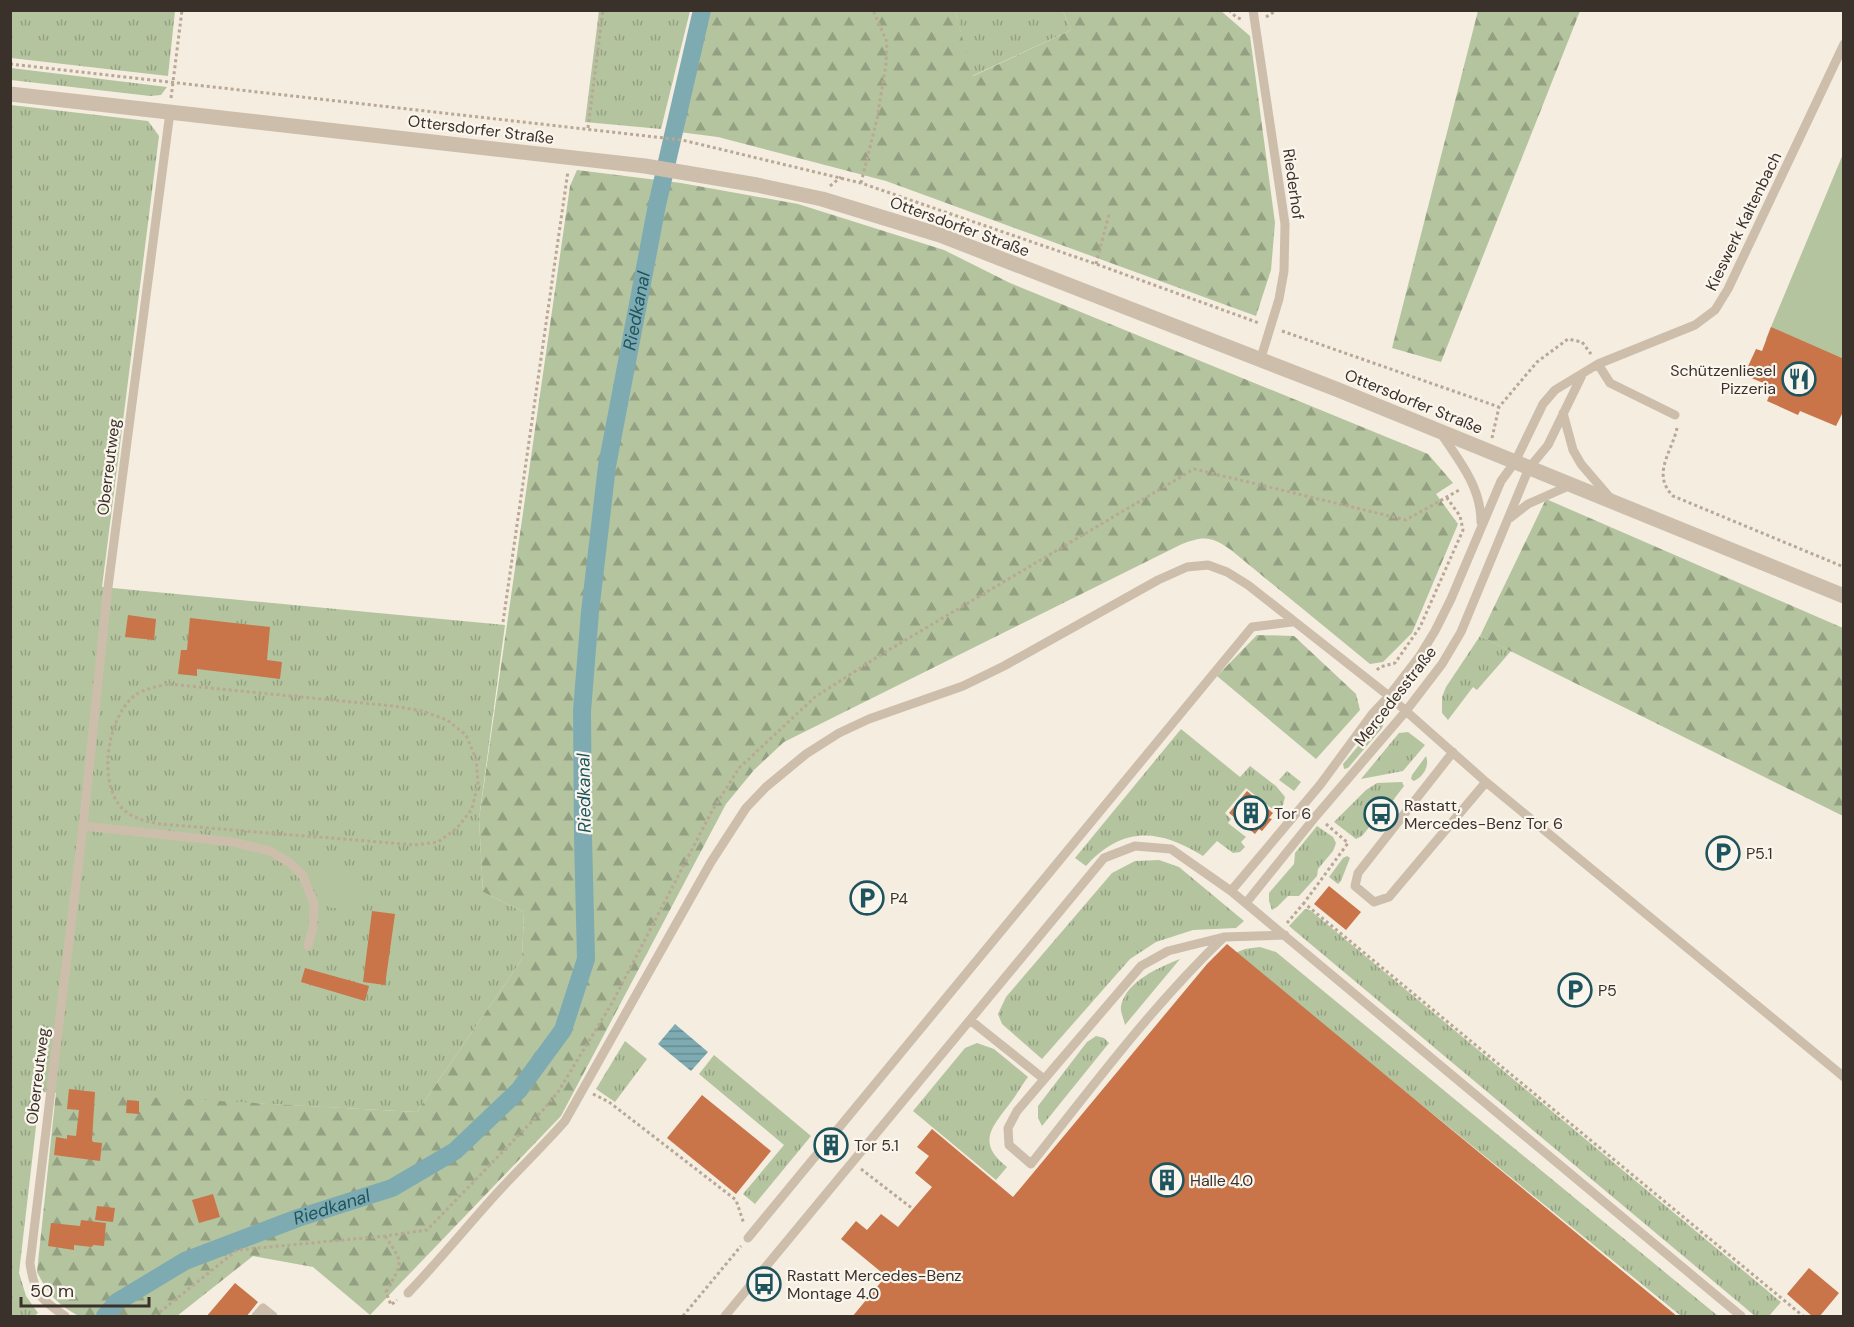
<svg xmlns="http://www.w3.org/2000/svg" width="1854" height="1327" viewBox="0 0 1854 1327" font-family="'DM Sans',sans-serif">
<defs>
<pattern id="grass-tufts" width="24" height="20" patternUnits="userSpaceOnUse" patternTransform="scale(1.5)"><rect width="24" height="20" fill="#b4c49f"/><path d="M3 7l-1-3M5 7V3M7 7l1-3M15 17l-1-3M17 17v-4M19 17l1-3" fill="none" stroke="#94a082"/></pattern>
<pattern id="forest-firs" width="22" height="20" patternUnits="userSpaceOnUse" patternTransform="scale(1.5)"><rect width="22" height="20" fill="#b4c49f"/><path d="M5 1l3.5 6h-7zM16 11l3.5 6h-7z" fill="#94a082"/></pattern>
<pattern id="water-rules" width="6" height="5" patternUnits="userSpaceOnUse" patternTransform="scale(1.5)"><rect width="6" height="5" fill="#7eabb2"/><path d="M0 2.5h6" fill="none" stroke="#688c91"/></pattern>
</defs>
<rect width="100%" height="100%" fill="#f4ede0"/>
<path fill="url(#grass-tufts)" d="M11,10l164,1 -7,65 -157,-18z
M599,11h91l-29,118 -76,-7z
M955,11h108l8,19 -99,46z
M11,68l156,19 -6,8 -11,1 -139,-16z
M11,105l137,16 11,15 -57,451 403,38 -26,194 4,73 41,20 -2,47 -105,153 -377,-20 -21,181 7,23 12,17 -4,3h-23z
M1480,636l31,15 -34,39 -4,-3 -25,33 -6,-7v-16l4,-10z
M1380,720l4,3 -2,5 -34,40 -4,1 -1,-5z
M1181,729l59,48 10,-11 26,20 9,11 -2,8 -8,6 -29,-23 -21,25 6,6 -3,4 18,14 -5,5 4,5 -5,5 -7,1 -16,-12 -14,15c-43,-27 -80,-31 -117,10l-11,-8z
M1408,732l17,13 -22,26 -42,8 38,-46z
M1426,756c4,10 -3,21 -12,25l-3,-2 1,-4z
M1287,771l14,11 -7,9 -15,-11z
M1402,782l2,4 -13,17 -7,-4 -18,21 5,5 -9,11 -6,3 -22,-17 32,-32 11,-7z
M1317,826l16,11 3,6 -3,8 -15,18 -1,7 -18,20h-11l-11,11 -5,3 -3,-9v-8l25,-29 1,-11z
M1347,856l3,2 -9,23 -3,3 -9,-7 14,-19z
M1159,860l20,7 65,54 -8,7 -43,2 -37,12 -26,17 -88,100 -40,-35 -4,-10 8,-17 106,-124 23,-12z
M1305,909l5,1 471,392 -12,14h-14l-466,-390z
M1260,947l16,5 442,364h-37l-446,-363 10,-4z
M1180,959l-55,66c-1,-5 -5,-14 -4,-19 5,-25 39,-39 59,-47z
M1096,1036l8,2 5,5 -67,83 -4,-8v-12l49,-64z
M625,1041l22,18 -32,43 -19,-13z
M977,1043l17,6 34,28c-6,8 -11,17 -17,25 -18,24 -36,40 -4,65l-11,13 -83,-69 52,-63z
M714,1055l97,81 -56,68 -12,-10 41,-49 -85,-71z"/>
<path fill="url(#forest-firs)" d="M710,10l245,1 18,65 98,-46 -8,-19h158l29,25 25,187 -4,47 -15,46 -370,-135 -168,-44 -39,-5z
M1478,11h102l-139,351 -49,-14z
M577,170l104,13 117,21 146,46 66,33 418,171 25,29 -17,11 22,30 -46,109 -29,29 -13,2 -139,-114c-20,-14 -27,-14 -49,-6l-398,198 -30,28 -28,34 -165,312 -191,199 -57,-48 -60,-11 -76,60h-98c-21,-11 -31,-22 -42,-44l19,-180 361,20 105,-153 2,-47 -41,-20 -4,-73 91,-633z
M1546,499l297,129v188l-363,-180z
M1257,635l37,1 62,58 4,16 -44,49 -99,-83z"/>
<path fill="#b4c49f" d="M1843,154v219l-77,-34z
M315 887a21 21 0 1 1 42 0a21 21 0 1 1-42 0Z"/>
<path fill="url(#water-rules)" d="M675,1024l33,28 -17,19 -33,-27z"/>
<g fill="none" stroke-linecap="round" stroke-linejoin="round">
<path stroke="#7eabb2" stroke-width="18" id="s1" d="M105,1316l12,-14 68,-41 113,-43 94,-30 63,-37 64,-61 44,-60 23,-71 -3,-122 -1,-126 8,-99 17,-146 50,-261 45,-195"/>
</g>
<path fill="#c97449" d="M1771,327l73,32v51l-8,16 -36,-15 -2,4 -31,-14 6,-14 -29,-12 12,-26 6,2z
M128,615l28,4 -2,21 -29,-3z
M190,618l80,9 -3,33 15,2 -2,17 -83,-10v7l-19,-2 3,-24h6z
M1247,791l26,22 -4,5 3,1 -10,12 -3,-2 -4,5 -26,-21z
M1329,886l32,26 -15,18 -32,-26z
M372,911l23,3 -10,71 -22,-3z
M1227,944l451,373h-826l34,-41 -45,-37 15,-18 11,9 14,-16 17,13 15,-18 19,-22 -17,-14 14,-17 -12,-9 15,-18 81,68 194,-233z
M305,968l64,18 -4,15 -64,-19z
M69,1089l26,3 -3,48 1,2 9,1 -2,18 -46,-6 2,-18 11,2v-4l9,1 3,-26 -12,-1z
M702,1095l69,56 -35,43 -69,-56z
M127,1100l12,1v13l-13,-1z
M213,1194l7,23 -21,6 -7,-23z
M97,1206l18,2 -2,14 -18,-2z
M81,1220l25,3 -2,23 -11,-1 -1,2 -18,-2v5l-26,-4 3,-23 29,3z
M1809,1268l30,25 -20,24h-6l-26,-23z
M235,1283l23,19 -12,15h-40z"/>
<g fill="none" stroke-linecap="round" stroke-linejoin="round">
<path stroke="#b9a895" stroke-width="3" stroke-dasharray="3 3" stroke-linecap="butt" d="M1229,10l7,7 5,2
M1266,17l11,-7
M10,64l672,76 179,43 235,81 163,59
M171,98l11,-88
M588,128l15,-118
M861,183l16,-64 9,-55 1,-22 -14,-32
M830,186l11,-9
M1096,264l13,-50
M1282,331l217,76 38,-45 31,-23 14,3 9,12
M1677,428c-5,24 -26,46 -4,68l171,71
M1492,438l7,-31
M503,622l65,-451
M1377,670l3,-3 15,-4 25,-36 43,-97 -3,-14 -13,-18
M169,684l224,22 29,5 25,9 19,15 10,24 2,24 -6,26 -15,19 -19,14 -23,3 -255,-21c-12,-2 -25,-5 -35,-13 -29,-24 -18,-93 9,-115 9,-7 24,-10 35,-12z
M1326,824l22,19 -44,60 499,413
M1287,923l17,-20
M593,1094l16,8 127,98 8,24
M861,1169l52,40
M385,1236c20,29 17,26 1,56l5,13 6,-5
M155,1316l82,-66 148,-14 42,-6 116,-120 15,-18 54,-89 100,-192 27,-43 76,-71 67,-43 312,-185 212,51 55,-31
M683,1316l58,-70"/>
<path stroke="#cdbeab" stroke-width="9" d="M1253,10l32,214 -1,47 -5,28 -19,62
M1598,364l12,19 65,32
M1563,413l10,37 8,14 30,35
M1442,435c18,27 39,52 39,87
M1510,518l18,-14 43,-19
M1453,752l-95,121 -3,13 19,16 15,-5 97,-115
M83,826l149,16 38,9 20,12 13,13 11,28 -1,23 -5,19
M1231,891l89,-106 53,-72 16,-17 30,-39 16,-26 16,-32 50,-118 14,-19 28,-58 12,-14 43,-26 97,-39 20,-15 13,-21 116,-245
M1246,903l70,-87 90,-105 36,-47 19,-32 68,-164 19,-23 35,-72
M1224,937l-56,14 -27,15 -124,145 -9,17 1,17 22,19c62,-78 121,-158 193,-227l61,-2
M970,1020l74,59
M748,1238l504,-611 40,-5
M408,1293c31,-32 59,-67 90,-101 22,-24 45,-46 67,-71l146,-259 35,-54 20,-21 40,-33 33,-21 30,-14 94,-33 41,-20 154,-86 29,-13 21,-2 19,7 21,13 141,111 97,86 358,295
M65,1316c-25,-17 -31,-23 -35,-53l53,-437 24,-231 63,-483
M256,1316l7,-8 10,8
M725,1316l379,-458 31,-12 36,3 60,42 510,425"/>
<path stroke="#cdbeab" stroke-width="15" d="M10,94l635,72 112,19 65,14 118,36 396,154 508,207"/>
</g>
<defs>
<symbol id="restaurant-ring" viewBox="-11 -11 22 22"><circle r="9.5" fill="#fbf6ed" stroke="#1e545e" stroke-width="1.5"/><path d="M-5-6h1v4h1v-4h1v4h1v-4h1v5L-1.5 .5V6h-2V.5L-5-1ZM5-6V6H3V1.5H1.5Q1.5-4 5-6Z" fill="#1e545e"/></symbol>
<symbol id="building-ring" viewBox="-11 -11 22 22"><circle r="9.5" fill="#fbf6ed" stroke="#1e545e" stroke-width="1.5"/><path d="M-4-6H4V6H1V3H-1V6H-4ZM-2.5-4.3h1.7v1.8h-1.7ZM.8-4.3h1.7v1.8H.8ZM-2.5-1h1.7V.8h-1.7ZM.8-1h1.7V.8H.8Z" fill="#1e545e"/></symbol>
<symbol id="bus-ring" viewBox="-11 -11 22 22"><circle r="9.5" fill="#fbf6ed" stroke="#1e545e" stroke-width="1.5"/><path d="M-5-6H5V4H4V6H2V4H-2V6H-4V4H-5ZM-3.5-4V0h7V-4ZM-3.5 1.2v1.5H-2V1.2ZM2 1.2v1.5H3.5V1.2Z" fill="#1e545e"/></symbol>
<symbol id="parking-ring" viewBox="-11 -11 22 22"><circle r="9.5" fill="#fbf6ed" stroke="#1e545e" stroke-width="1.5"/><path d="M-3.5-5.5H1a3.5 3.5 0 0 1 0 7H-1V5.5H-3.5ZM-1-3.4V-.6H.8a1.4 1.4 0 0 0 0-2.8Z" fill="#1e545e"/></symbol>
</defs>
<g fill-rule="evenodd">
<use href="#restaurant-ring" x="1780" y="360" width="38" height="38"/>
<use href="#building-ring" x="1232" y="794" width="38" height="38"/>
<use href="#bus-ring" x="1362" y="795" width="38" height="38"/>
<use href="#parking-ring" x="1704" y="834" width="38" height="38"/>
<use href="#parking-ring" x="848" y="879" width="38" height="38"/>
<use href="#parking-ring" x="1556" y="971" width="38" height="38"/>
<use href="#building-ring" x="812" y="1126" width="38" height="38"/>
<use href="#building-ring" x="1148" y="1161" width="38" height="38"/>
<use href="#bus-ring" x="745" y="1265" width="38" height="38"/>
</g>
<g text-anchor="middle" stroke-width="4.5" stroke-linejoin="round" paint-order="stroke">
<g font-size="16" fill="#3b312b" stroke="#fbf6ed">
<text transform="translate(481 129) rotate(7)" y="6">Ottersdorfer Straße</text>
<text transform="translate(1294 184) rotate(82)" y="6">Riederhof</text>
<text transform="translate(1743 221) rotate(-64)" y="6">Kieswerk Kaltenbach</text>
<text transform="translate(960 226) rotate(20)" y="6">Ottersdorfer Straße</text>
<text transform="translate(1414 401) rotate(22)" y="6">Ottersdorfer Straße</text>
<text transform="translate(108 467) rotate(-83)" y="6">Oberreutweg</text>
<text transform="translate(1395 696) rotate(-52)" y="6">Mercedesstraße</text>
<text transform="translate(37 1076) rotate(-83)" y="6">Oberreutweg</text>
</g>
<g font-size="16" fill="#3b312b" stroke="#fbf6ed" text-anchor="start">
<text x="1776" y="376" text-anchor="end">Schützenliesel<tspan x="1776" dy="18">Pizzeria</tspan></text>
<text x="1404" y="811">Rastatt,<tspan x="1404" dy="18">Mercedes-Benz Tor 6</tspan></text>
<text x="1274" y="819">Tor 6</text>
<text x="1746" y="859">P5.1</text>
<text x="890" y="904">P4</text>
<text x="1598" y="996">P5</text>
<text x="854" y="1151">Tor 5.1</text>
<text x="1190" y="1186">Halle 4.0</text>
<text x="787" y="1281">Rastatt Mercedes-Benz<tspan x="787" dy="18">Montage 4.0</tspan></text>
</g>
<g font-size="18" font-style="italic" fill="#1e545e" stroke="#fbf6ed">
<text dy="6" stroke="none"><textPath href="#s1" startOffset="1280">Riedkanal</textPath></text>
<text transform="translate(584 793) rotate(-91)" y="6">Riedkanal</text>
<text dy="6" stroke="none"><textPath href="#s1" startOffset="254">Riedkanal</textPath></text>
</g>
</g>
<rect width="1854" height="1327" fill="none" stroke="#3b312b" stroke-width="24"/>
<path d="M21 1297v9h128v-9" fill="none" stroke="#3b312b" stroke-width="3"/>
<text x="30" y="1297" font-size="18" fill="#3b312b" stroke="#fbf6ed" stroke-width="4.5" paint-order="stroke">50 m</text>
</svg>
